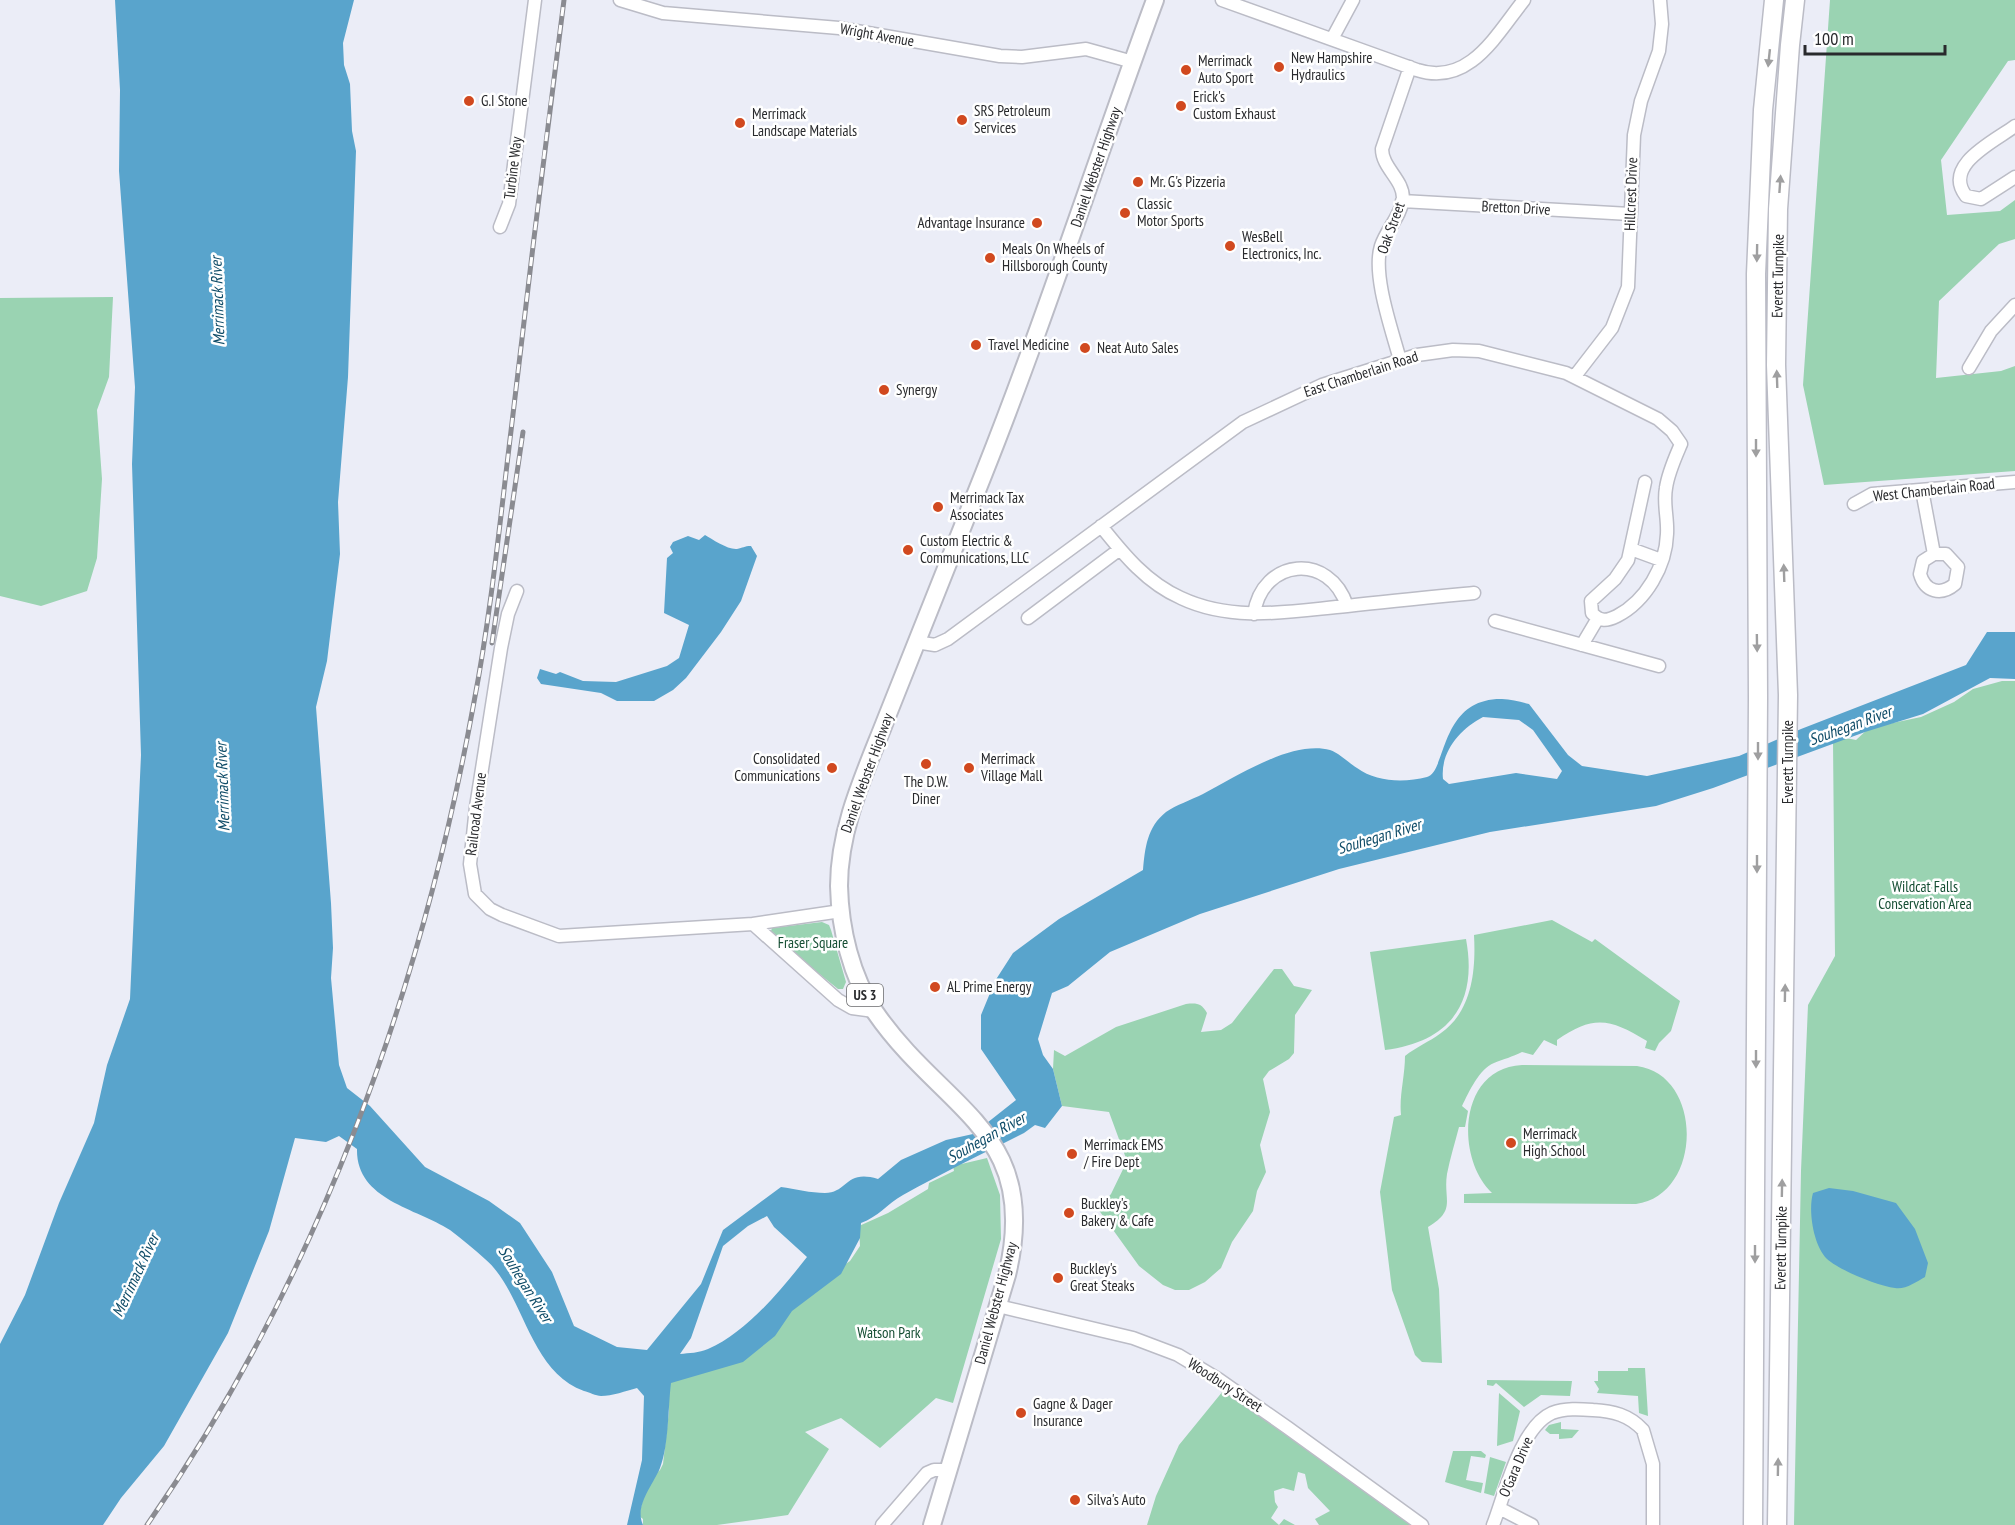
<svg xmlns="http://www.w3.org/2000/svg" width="2015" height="1525" viewBox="0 0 2015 1525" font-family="'PT Sans Narrow',sans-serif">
<rect width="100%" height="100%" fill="#ebedf7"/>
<path fill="#9ad3b2" d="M1830,0h185v60l-7,1 -67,99 6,55 53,-4 15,-11v39l-16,5 -60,57 -3,77 65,-7 14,-5v105l-191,14 -21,-100z
M113,297l-4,80 -12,33 5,69 -5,79 -10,33 -46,15 -41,-10v-298z
M2002,681h13v844h-221l7,-354 7,-166 27,-49 -2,-214 13,-4 10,2 13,-12 52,-11 33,-15 19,-13z
M1552,920l40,22 3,-3 85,62 -9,30 -12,12 -4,8 -10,-3 2,-7c-36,-22 -53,-27 -90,-1v6l-13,-6 -11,15 -11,-3c-10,5 -18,7 -28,11 -15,6 -25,29 -32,43l6,5 -3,16h-6c-4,16 -9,31 -12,47 -4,26 10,36 -19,53l11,62 3,74 -20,-1 -7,-7 -23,-65 -12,-98 14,-75 7,-2c-2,-19 4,-39 4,-59 11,-9 24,-14 36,-23 31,-22 35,-62 33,-98z
M822,922l7,3 2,5 15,52 -3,7h-5l-68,-55 2,-6z
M1466,939c12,64 -16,103 -81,111l-15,-98z
M1274,969h8l12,17 18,4 -17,25 -1,38 -5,6 -20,12 -6,8 7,33 -10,33 6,27 -9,19 -4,20 -21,31 -11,26 -16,14 -16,8h-14l-12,-5 -24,-19 -41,-57 13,-15 16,-33 -18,-49 -47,-6 -9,-37 1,-19 11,6 51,-29 70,-23c11,-1 15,-1 21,9l-6,19 20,-2 11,-7z
M1522,1065l115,1c67,9 66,129 -1,138l-172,-1v-9l28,-1c-37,-35 -34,-125 30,-128z
M987,1158l13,37 1,44 -48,164 -17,-5 -56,50 -39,-30 -36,14 24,17 -41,66 -71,10h-74v-6l-4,-3 8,-35 13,-11 3,-6 6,-53 -2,-27 183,-123 10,-15 -1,-20 29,-13 40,-24 1,-6 25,-12 -1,-5z
M1628,1368h17l3,48 -9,-3 -1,-17 -41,-3 2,-4 -5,-8h4v-10h30z
M1487,1380l85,1 -2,15 -29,-1 -17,12 -28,-24 -3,3 -6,-1z
M1223,1391l64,39 124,95h-92l-4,-6 15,-8 -22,-23 -3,-14 -7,-2 -4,19 -11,-3 -9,3 1,11 3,5 -7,11 8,7 5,-6 11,6h-148l9,-29 23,-51z
M1499,1393l21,18 -7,30 -16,5z
M1561,1422v7l18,1 -7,8 -13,1v-5h-9l-5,-4 4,-5z
M1453,1451h28l5,4 -1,3 -14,-2 -5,24 17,3 -2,10 -36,-11z
M1490,1457l16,5 -12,34 -10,-3z"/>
<path fill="#59a4cc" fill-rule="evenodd" d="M115,0h239l-11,43 1,22 6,19 2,47 4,20 -8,226 -10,125 2,52 -13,107 -11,46 15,196 2,45 -2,30 8,87 8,23 23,18 55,61 64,34 31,22 32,49 22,54 43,21 30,3 54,-66 22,-54 58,-43c14,2 30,6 44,6 23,0 20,-24 53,-14l23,-19 45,-20 27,-6 43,-34 -35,-51v-34l14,-34 18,-28 46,-34 84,-49c2,-22 4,-43 23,-58 10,-7 25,-12 37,-18 33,-17 88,-54 127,-44 9,3 19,13 27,18 19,14 47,15 70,9 20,-5 12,-79 75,-78 9,0 19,3 27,5l39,51 14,11 65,10 92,-20 62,-27 165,-64 21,-33h28v47l-25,-1 -67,36 -58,18 -152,56 -57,18 -166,26 -151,37 -139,45 -90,38 -42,34 -16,7 -14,46 5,16 10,14 9,37 -17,22 -10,-3 -11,8c-40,20 -82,40 -121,62 -16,9 -25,22 -42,28l-1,15 -19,36 -49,37 -17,25 -32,26 -72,21c-3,24 -2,62 -11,85 -7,17 -26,38 -17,57h-16l15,-65 2,-64 -7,-8c-11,3 -25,8 -36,8 -5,0 -12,-4 -17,-5 -56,-20 -60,-99 -99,-132 -11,-10 -23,-20 -35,-29 -34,-22 -94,-30 -93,-81l-18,-13 -13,6 -31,-4 -26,93 -41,102 -64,113 -43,52 -18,27h-103v-181l25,-49 34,-92 35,-80 13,-58 23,-66 11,-244 -9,-291 3,-77 -16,-216 1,-81zM1483,717l36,3 14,10 29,41 -5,8 -41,-6 -67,11 -6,-5c-3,-27 17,-50 40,-62zM767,1216l7,11 33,30c-25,32 -61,76 -99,92 -9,4 -19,4 -28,5l11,-16 32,-92 25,-20z
M705,535c7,4 23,15 32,14 6,-1 7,-3 14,-3l6,10 -16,45 -20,31 -35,46 -13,12 -19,11h-37l-16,-8 -60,-9 -4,-6 3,-9 16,5 4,-2 23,9 33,1 51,-16 12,-8 10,-33 -25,-12 3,-55 6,-5 -3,-6 3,-5 15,-6 11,4z
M1829,1188l24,3 43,12 19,26 13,34 -3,14c-9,5 -20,13 -30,11 -17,-2 -56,-18 -68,-29 -14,-14 -19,-49 -14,-66z"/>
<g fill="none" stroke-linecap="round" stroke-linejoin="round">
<defs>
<path id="minor" d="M620,0l43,13 176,15 161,28 22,1 64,-8 47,13
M1222,0l195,70c52,17 79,-35 107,-70
M1332,39l21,-39
M2015,126c-20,15 -73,39 -49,70l15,3 34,-22
M1402,201l228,13
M500,227l9,-23 26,-204
M1400,360c-8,-30 -28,-85 -19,-114 5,-16 20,-30 22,-47 1,-19 -21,-31 -21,-50l28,-82
M1969,368l22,-37 24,-26
M1575,376l37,-48 16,-41 6,-152 7,-34 18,-50 3,-27 -2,-24
M1922,490l12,64 -11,7 -3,13c5,18 21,22 35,10l3,-17 -12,-13h-12
M1854,504l18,-10 143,-12
M1101,526c23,29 46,57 80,72 53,25 111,13 166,8 42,-5 85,-9 127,-13
M1631,549l30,11
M517,591l-9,23 -7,34 -25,159 -6,57 5,30 15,15 12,6 57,21 194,-12 85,76 14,8 22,3
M1254,614c8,-56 76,-62 93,-8
M1028,618l92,-69
M1495,621l164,45
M916,642l19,3 13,-6 295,-217 79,-37 95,-30 36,-5 26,1 87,22 92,46 14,12 9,13c-6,14 -13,29 -15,44 -3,15 2,30 1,46 -1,32 -21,67 -50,82 -10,5 -17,6 -25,-3l-1,-12 24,-22 13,-19 17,-78
M1582,645l16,-27
M753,924l88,-13
M998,1306l135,32 45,17 40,24 70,49 134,97
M1499,1508l33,17
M882,1525l45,-52 7,-3h14
M1493,1525c12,-31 27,-98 59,-112 13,-5 28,-4 41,-3 20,1 36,5 50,20l10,34v61"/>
<path id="major" d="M932,1525l75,-250c35,-144 -64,-164 -132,-263 -24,-36 -35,-83 -36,-126 0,-59 26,-113 47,-167 32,-82 65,-164 98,-246 62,-156 113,-316 171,-473"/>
<path id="highway" d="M1753,1525l5,-827 -2,-424 7,-164 11,-110
M1777,1525l11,-830 -12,-330 2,-156 12,-164 5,-45"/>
</defs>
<use href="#minor" stroke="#bbbcc6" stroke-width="15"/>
<use href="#major" stroke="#bbbcc6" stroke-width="20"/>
<use href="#highway" stroke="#bbbcc6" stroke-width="21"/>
<use href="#minor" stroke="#fff" stroke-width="12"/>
<use href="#major" stroke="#fff" stroke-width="16"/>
<use href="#highway" stroke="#fff" stroke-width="18"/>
<defs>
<path id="rail" d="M492,643l31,-211
M147,1525c170,-245 274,-531 327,-823 17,-89 26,-181 37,-271 17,-144 34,-287 53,-431"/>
</defs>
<use href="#rail" stroke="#8a8b91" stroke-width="5"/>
<use href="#rail" stroke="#fff" stroke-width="3" stroke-dasharray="9" stroke-linecap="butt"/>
</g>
<defs><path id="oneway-solid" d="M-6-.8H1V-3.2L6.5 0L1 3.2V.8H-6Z" transform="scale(1.5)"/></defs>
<g fill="#9f9fa0">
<use href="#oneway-solid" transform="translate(1769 58) rotate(96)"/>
<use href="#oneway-solid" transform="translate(1780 184) rotate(-86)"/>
<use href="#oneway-solid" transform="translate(1757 253) rotate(91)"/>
<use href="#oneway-solid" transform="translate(1777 379) rotate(-92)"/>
<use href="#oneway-solid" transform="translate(1756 448) rotate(90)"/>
<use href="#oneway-solid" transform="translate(1784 573) rotate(-92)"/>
<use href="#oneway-solid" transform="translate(1757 643) rotate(89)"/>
<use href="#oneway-solid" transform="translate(1758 751) rotate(90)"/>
<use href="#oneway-solid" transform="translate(1757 864) rotate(90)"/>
<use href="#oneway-solid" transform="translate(1785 993) rotate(-89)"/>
<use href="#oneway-solid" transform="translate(1756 1059) rotate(90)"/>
<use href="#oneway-solid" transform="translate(1782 1188) rotate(-89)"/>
<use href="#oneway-solid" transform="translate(1755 1254) rotate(90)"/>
<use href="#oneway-solid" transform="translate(1778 1467) rotate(-89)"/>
</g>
<g fill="#d1491f" stroke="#fff" stroke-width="2">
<circle cx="1279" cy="67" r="6"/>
<circle cx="1186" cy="70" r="6"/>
<circle cx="469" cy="101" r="6"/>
<circle cx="1181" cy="106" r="6"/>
<circle cx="962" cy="120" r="6"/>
<circle cx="740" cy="123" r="6"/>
<circle cx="1138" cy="182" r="6"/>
<circle cx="1125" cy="213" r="6"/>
<circle cx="1037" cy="223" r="6"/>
<circle cx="1230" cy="246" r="6"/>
<circle cx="990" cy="258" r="6"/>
<circle cx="976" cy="345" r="6"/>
<circle cx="1085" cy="348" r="6"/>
<circle cx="884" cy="390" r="6"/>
<circle cx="938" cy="507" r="6"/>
<circle cx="908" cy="550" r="6"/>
<circle cx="926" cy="764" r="6"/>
<circle cx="832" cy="768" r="6"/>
<circle cx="969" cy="768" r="6"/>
<circle cx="935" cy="987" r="6"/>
<circle cx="1511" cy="1143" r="6"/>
<circle cx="1072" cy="1154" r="6"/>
<circle cx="1069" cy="1213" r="6"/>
<circle cx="1058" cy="1278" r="6"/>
<circle cx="1021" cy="1413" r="6"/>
<circle cx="1075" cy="1500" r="6"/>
</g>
<g text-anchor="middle" stroke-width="5" stroke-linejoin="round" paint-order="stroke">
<rect fill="#fff" stroke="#696a6c" stroke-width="1.5" x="847" y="984" width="36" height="22" rx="4.5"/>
<g font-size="14" font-weight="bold" fill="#292a2d">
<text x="865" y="1000">US 3</text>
</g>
<g font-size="15" fill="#292a2d" stroke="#fff">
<text transform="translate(877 35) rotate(10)" y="5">Wright Avenue</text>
<text transform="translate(1096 167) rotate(-71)" y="5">Daniel Webster Highway</text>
<text transform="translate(513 168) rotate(-83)" y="5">Turbine Way</text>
<text transform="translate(1631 194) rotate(-88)" y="5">Hillcrest Drive</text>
<text transform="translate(1516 208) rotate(3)" y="5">Bretton Drive</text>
<text transform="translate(1391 228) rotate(-70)" y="5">Oak Street</text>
<text transform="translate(1778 276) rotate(-89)" y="5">Everett Turnpike</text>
<text transform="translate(1361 374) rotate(-18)" y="5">East Chamberlain Road</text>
<text transform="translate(1934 490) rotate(-6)" y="5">West Chamberlain Road</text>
<text transform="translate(1788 762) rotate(-90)" y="5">Everett Turnpike</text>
<text transform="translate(867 773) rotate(-70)" y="5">Daniel Webster Highway</text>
<text transform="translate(476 814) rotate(-83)" y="5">Railroad Avenue</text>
<text transform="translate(1781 1248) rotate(-89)" y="5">Everett Turnpike</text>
<text transform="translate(996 1303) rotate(-75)" y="5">Daniel Webster Highway</text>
<text transform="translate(1225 1385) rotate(33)" y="5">Woodbury Street</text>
<text transform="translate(1516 1467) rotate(-67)" y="5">O'Gara Drive</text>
</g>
<g font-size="15" fill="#292a2d" stroke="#fff" text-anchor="start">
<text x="1291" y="63">New Hampshire<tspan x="1291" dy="17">Hydraulics</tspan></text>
<text x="1198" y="66">Merrimack<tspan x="1198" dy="17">Auto Sport</tspan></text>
<text x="1193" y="102">Erick's<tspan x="1193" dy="17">Custom Exhaust</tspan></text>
<text x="481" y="106">G.I Stone</text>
<text x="974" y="116">SRS Petroleum<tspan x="974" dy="17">Services</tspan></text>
<text x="752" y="119">Merrimack<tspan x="752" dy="17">Landscape Materials</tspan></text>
<text x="1150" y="187">Mr. G's Pizzeria</text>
<text x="1137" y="209">Classic<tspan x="1137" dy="17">Motor Sports</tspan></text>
<text x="1025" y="228" text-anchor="end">Advantage Insurance</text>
<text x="1242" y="242">WesBell<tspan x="1242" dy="17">Electronics, Inc.</tspan></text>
<text x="1002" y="254">Meals On Wheels of<tspan x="1002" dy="17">Hillsborough County</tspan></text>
<text x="988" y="350">Travel Medicine</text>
<text x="1097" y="353">Neat Auto Sales</text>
<text x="896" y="395">Synergy</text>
<text x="950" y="503">Merrimack Tax<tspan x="950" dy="17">Associates</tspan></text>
<text x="920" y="546">Custom Electric &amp;<tspan x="920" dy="17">Communications, LLC</tspan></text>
<text x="820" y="764" text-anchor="end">Consolidated<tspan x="820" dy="17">Communications</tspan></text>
<text x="981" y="764">Merrimack<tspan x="981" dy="17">Village Mall</tspan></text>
<text x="926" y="787" text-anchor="middle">The D.W.<tspan x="926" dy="17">Diner</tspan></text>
<text x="947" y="992">AL Prime Energy</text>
<text x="1523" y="1139">Merrimack<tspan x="1523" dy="17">High School</tspan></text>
<text x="1084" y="1150">Merrimack EMS<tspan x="1084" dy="17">/ Fire Dept</tspan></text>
<text x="1081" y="1209">Buckley's<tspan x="1081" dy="17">Bakery &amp; Cafe</tspan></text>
<text x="1070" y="1274">Buckley's<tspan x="1070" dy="17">Great Steaks</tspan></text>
<text x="1033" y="1409">Gagne &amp; Dager<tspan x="1033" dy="17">Insurance</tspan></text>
<text x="1087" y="1505">Silva's Auto</text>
</g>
<g font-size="15" fill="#154e33" stroke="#fff">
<text x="1925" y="892">Wildcat Falls<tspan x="1925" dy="17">Conservation Area</tspan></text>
<text x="813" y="948">Fraser Square</text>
<text x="889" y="1338">Watson Park</text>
</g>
<g font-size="16" font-style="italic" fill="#0f4c68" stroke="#fff">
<text transform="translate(217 301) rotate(-92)" y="6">Merrimack River</text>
<text transform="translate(1850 725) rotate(-20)" y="6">Souhegan River</text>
<text transform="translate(222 787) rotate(-92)" y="6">Merrimack River</text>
<text transform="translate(1379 836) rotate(-17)" y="6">Souhegan River</text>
<text transform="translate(986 1137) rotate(-29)" y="6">Souhegan River</text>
<text transform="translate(135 1275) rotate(-65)" y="6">Merrimack River</text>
<text transform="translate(526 1284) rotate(58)" y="6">Souhegan River</text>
</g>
</g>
<path d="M1805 45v9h140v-9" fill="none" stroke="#292a2d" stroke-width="3"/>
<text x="1814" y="45" font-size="18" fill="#292a2d" stroke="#ffffff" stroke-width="4.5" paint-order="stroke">100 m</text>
</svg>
